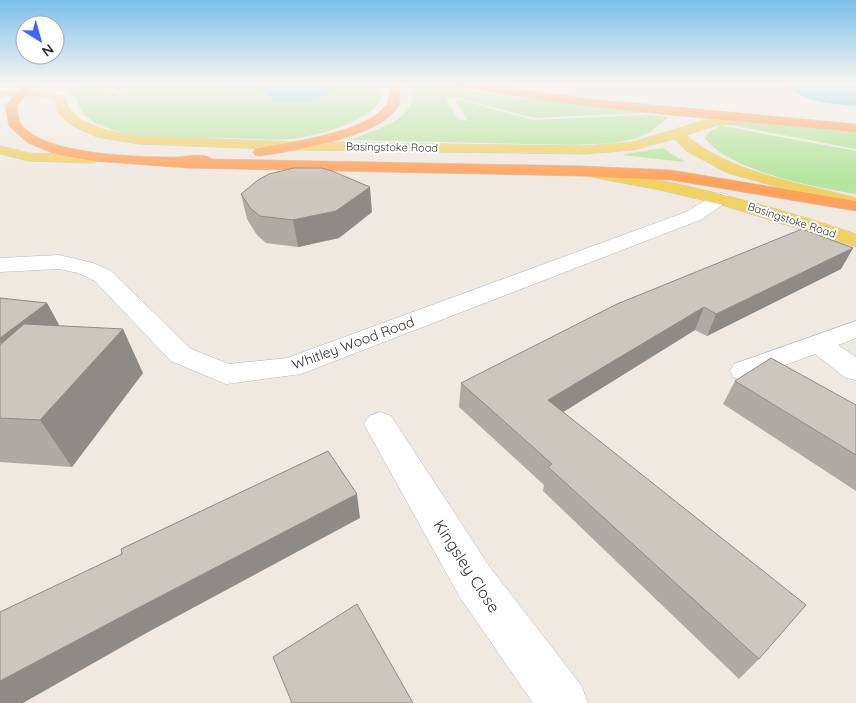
<svg xmlns="http://www.w3.org/2000/svg" width="856" height="703" viewBox="0 0 856 703" font-family="Quicksand,sans-serif">
<rect width="100%" height="100%" fill="#efe9e1"/>
<path fill="#b6e59e" d="M87,83h26l-7,7 13,5 6,-2 -11,-4 7,-6h76l2,2 48,2 19,5 8,9h37l23,-9 2,-6 -10,-3h54c0,6 2,14 -1,19 -10,20 -69,36 -90,37 -20,2 -41,-1 -61,-1 -39,-1 -97,4 -132,-15 -12,-7 -17,-13 -20,-26l-9,-6z
M412,83h23l59,12 161,17 -121,6 -76,-20 -13,-1 13,22 10,2 -13,-21h5l73,20 118,-5 17,2c-6,5 -12,11 -18,15 -21,13 -53,11 -77,13l-222,-5c25,-12 70,-19 61,-57z
M753,122l103,10v17l-130,-25z
M722,126l134,25v43c-41,-7 -125,-22 -151,-56l5,-7z
M663,148l22,14 -63,-7 3,-1z"/>
<path fill="#75cff0" d="M197,83h129l10,3 -2,6 -23,9h-37l-8,-9 -19,-5 -49,-2z
M786,83h70v23c-23,-2 -53,-4 -70,-20z"/>
<g fill="none" stroke-linecap="round" stroke-linejoin="round">
<defs>
<path id="minor" d="M721,193l6,1 3,4 -3,4 -27,18 -399,154 -75,10 -55,-23 -76,-80 -17,-8 -19,-4 -59,3v-14l59,-3 34,8 18,8 80,78 38,15 58,-6 399,-146 29,-18z
M856,321v17l-18,7 18,12v23l-10,-2 -31,-24 -71,26 -10,-2 -4,-7 4,-7z
M380,412l11,4 98,150 92,119 7,18h-55l-74,-107 -95,-172 5,-8z"/>
<path id="major" d="M36,90l28,6 6,15 11,9 24,10 34,6 156,6 289,4 49,-4 79,-24 39,-4 6,4 -2,3 -41,5 -28,9c41,37 117,49 170,63v11l-128,-36 -40,-21 -14,-13 -41,11 -49,4 -289,-4 -156,-6 -42,-7 -24,-11 -15,-13 -3,-13c-17,-7 -37,-3 -55,-3v-6z
M0,146l29,7 62,2 5,1 2,3 -2,3 -5,1 -62,-2 -29,-7z
M592,168c90,14 178,37 264,66v13l-137,-43 -59,-14 -74,-14 -2,-3 2,-3z"/>
<path id="highway" d="M26,83h11l-20,23c1,5 1,14 4,18 21,31 119,33 154,33 10,0 29,-5 37,2l369,7 90,4 185,31v10l-185,-31 -90,-4 -393,-8 -95,-7 -38,-7 -27,-11 -19,-17 -4,-20z
M390,83h10c0,7 1,17 -2,23 -15,31 -107,45 -138,50l-5,-1 -2,-3 2,-3 5,-1c31,-6 107,-16 126,-43 4,-5 3,-16 4,-22z
M453,83h21l116,16 266,25v8c-133,-13 -267,-21 -398,-46z"/>
</defs>
<use href="#minor" stroke="#b4b7c1" stroke-width="1"/>
<use href="#major" stroke="#c9c9c9" stroke-width="1"/>
<use href="#highway" stroke="#c9c9c9" stroke-width="1"/>
<use href="#minor" fill="#fff" fill-rule="evenodd"/>
<use href="#major" fill="#f2d163" fill-rule="evenodd"/>
<use href="#highway" fill="#ffa35c" fill-rule="evenodd"/>
</g>
<path fill="#afaba4" d="M241,194l131,18 -33,26 -41,9 -32,-4 -9,-8 -10,-16z
M853,248l-12,21 -134,67 -12,-6 -132,82 196,247 -20,20 -196,-188 1,-6 -85,-78 2,-24z
M0,298l47,5 12,22 -1,1 85,47 -71,94 -72,-5z
M735,381l121,24v86l-133,-87z"/>
<path fill="#8e8b86" d="M370,187l2,25 -33,26 -41,9 -5,-27z
M853,248l-12,21 -134,67 9,-22z
M47,303l12,22 -46,37 -13,-20v-4z
M704,307l-9,23 -151,94 4,-24z
M123,329l20,44 -71,94 -32,-47z
M357,494l3,24 -210,113 -127,72h-23v-22l134,-71z"/>
<path fill="#cbc7bf" stroke="#8e8b86" d="M294,168h27l11,3 38,16 -34,24 -43,9 -33,-4 -9,-7 -10,-15 17,-14 11,-6z
M802,229l51,19 -137,66 -12,-7 -156,93 258,205 -47,54 -211,-192 4,-3 -91,-81 156,-79z
M0,298l47,5 -47,35z
M24,324l99,5 -83,91 -40,-2v-73z
M771,358l85,47v50l-121,-74z
M328,451l29,43 -223,116 -134,71v-69l122,-58 -1,-5z
M357,604l56,99h-121l-19,-46z"/>
<linearGradient id="sky" x2="0" y2="1"><stop stop-color="#7abfeb"/><stop offset="0.46" stop-color="#f8f5f2"/><stop offset="1" stop-color="#f8f5f2" stop-opacity="0"/></linearGradient>
<rect width="856" height="181" fill="url(#sky)"/>
<g text-anchor="middle" stroke-width="4" stroke-linejoin="round" paint-order="stroke">
<g font-size="11" fill="#2e2e2e" stroke="#fff">
<text transform="translate(392 147) rotate(1)" y="4">Basingstoke Road</text>
<text transform="translate(792 220) rotate(18)" y="4">Basingstoke Road</text>
</g>
<g font-size="14" fill="#2e2e2e" stroke="#fff">
<text transform="translate(353 343) rotate(-20)" y="5">Whitley Wood Road</text>
</g>
<g font-size="16" fill="#2e2e2e" stroke="#fff">
<text transform="translate(467 566) rotate(57)" y="6">Kingsley Close</text>
</g>
</g>
<g transform="translate(40 40) rotate(143)"><circle r="24" fill="#ffffff" stroke="#ababab"/>
<path d="M0-4L9 19L0 12L-9 19Z" fill="#4264fb"/>
<text y="-8" font-size="14" font-weight="bold" text-anchor="middle" fill="#2e2e2e">N</text>
</g>
</svg>
